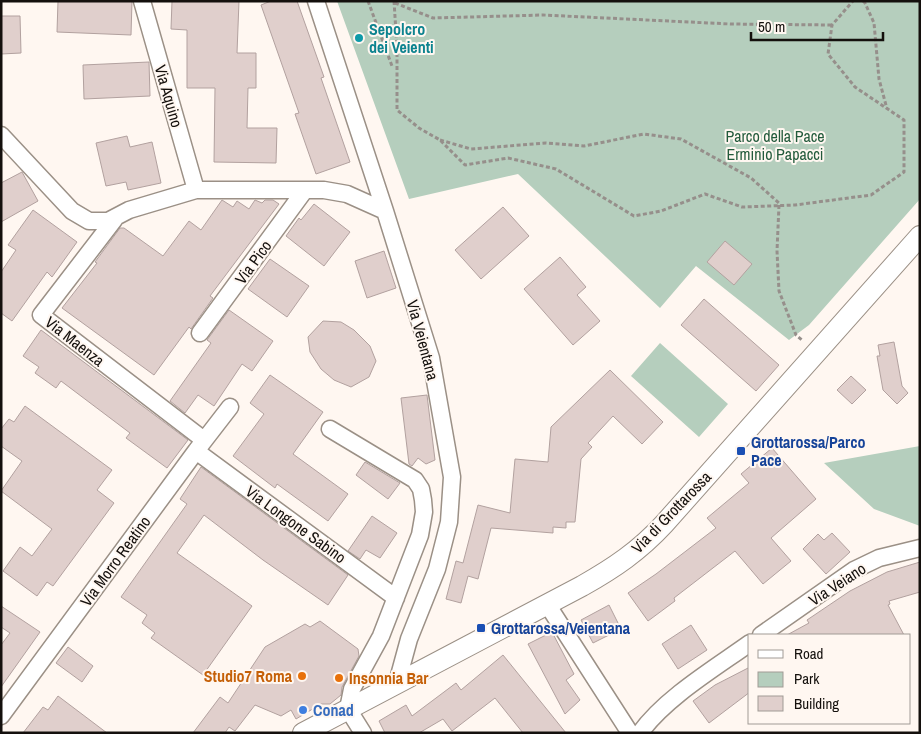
<svg xmlns="http://www.w3.org/2000/svg" width="921" height="734" viewBox="0 0 921 734" font-family="'Archivo Narrow',sans-serif">
<rect width="100%" height="100%" fill="#fff7f1"/>
<path fill="#b5cebd" d="M337,1h583v198l-111,126 -20,15 -93,-74 -36,42 -142,-134 -109,25z
M660,343l68,61 -29,33 -68,-61z
M920,446v80l-46,-17 -50,-46z"/>
<path fill="#e0cfcc" stroke="#b2a19f" d="M58,1h74l-1,34 -74,-3z
M172,1h67l-2,52h19v35h-8l-1,40h30l-1,35 -62,-1 1,-74h-28v-58l-16,-1z
M271,1h26l27,76 -3,1 29,84 -34,12 -21,-60 4,-1 -38,-108z
M1,16h19l1,37 -20,1z
M149,62l1,34 -66,3 -1,-34z
M127,136l3,11 22,-5 9,41 -33,7 -2,-8 -20,4 -10,-43z
M22,172l16,29 -37,21v-39z
M222,200l11,7 4,-6 12,8 6,-9 7,3 3,-3h8l6,4 -69,92 3,2 -22,31 -2,-2 -35,48 -92,-67 35,-45 -2,-1 25,-34h4l39,28 26,-35 12,9z
M314,204l36,28 -26,34 -38,-30 13,-18 2,2z
M503,207l26,29 -48,43 -26,-29z
M33,210l44,32 -25,35 -5,-5 -35,49 -11,-8v-41l15,-22 -8,-5z
M725,241l27,23 -18,21 -27,-23z
M384,251l12,37 -29,10 -12,-37z
M560,257l26,30 -9,8 23,26 -27,24 -49,-56z
M270,259l39,27 -22,31 -39,-28z
M704,299l75,66 -23,26 -75,-66z
M229,310l44,31 -21,30 -10,-7 -28,42 -16,-11 -13,18 -15,-12 41,-58 -4,-3z
M323,321l18,1 13,8 16,16 6,15 -7,16 -18,10 -17,-7 -13,-11 -11,-17 -2,-15z
M41,330l147,110 -21,28 -41,-30 4,-5 -69,-52 -5,7 -21,-15 4,-6 -16,-11z
M894,342l8,44 6,7 -11,11 -14,-14 -6,-34h3l-2,-11z
M610,370l53,52 -21,22 -29,-28 -25,27 4,4 -11,12 -6,63h-9v6l-13,-1v6l-62,-5 -13,51 -10,-3 -7,27 -15,-4 10,-38 7,2 15,-58 32,8 5,-54 33,3 3,-35z
M270,375l53,37 -30,42 55,40 -20,27 -51,-37 -2,4 -42,-32 31,-42 -14,-11z
M851,376l15,14 -14,14 -15,-14z
M427,395l8,65 -9,4 -8,-6 -6,8 -3,-2 -8,-66z
M25,406l87,64 -15,20 17,13 -61,83 -6,-4 -10,14 -34,-25 17,-24 12,9 20,-27 -51,-38 21,-30 -21,-15v-17l8,-10 5,3z
M772,448l44,51 -45,39 20,23 -28,23 -28,-33 -61,47 1,3 -27,20 -20,-28 28,-19 60,-46 -9,-10 42,-35 -8,-9z
M365,462l35,21 -12,16 -32,-24z
M201,467l147,108 -20,30 -65,-45 -59,-45 -27,38 75,53 -49,69 -52,-37 4,-5 -13,-10 5,-8 -26,-18 66,-93 -7,-5z
M372,516l25,17 -17,25 -14,-8 -6,9 -12,-8z
M832,533l18,19 -24,22 -23,-25 15,-15 6,6z
M920,562v30l-31,9 1,3 -2,1 16,30h-117l22,-12 -2,-3 43,-29 37,-19z
M609,605l12,24 -28,14 -12,-23z
M1,606l39,26 -39,55v-42l9,-12 -9,-6z
M320,621l38,28 1,7 -17,31 -1,8 -11,9h-9l-25,15 -5,-9 -10,6 -26,-11 -20,26 -6,-4 -4,6h-32l27,-36 8,6 37,-56 40,-23 5,3z
M691,625l16,25 -29,19 -16,-25z
M552,632l22,42 -8,6 14,20 -15,14 -37,-70z
M68,647l25,19 -11,16 -26,-19z
M503,655l63,78h-43l-28,-35 -43,33 -9,-12 -24,14h-34l-6,-12 27,-16 6,11 44,-33 5,7z
M750,667v25l-41,31 -16,-22 22,-16z
M58,696l49,37h-84l20,-26 5,3z"/>
<g fill="none" stroke-linecap="round" stroke-linejoin="round">
<defs>
<path id="minor" d="M142,1l54,189
M316,1l69,210 46,147 21,119 -3,45 -12,47 -28,70 -12,44
M1,135l71,76 17,10h19l21,-11 67,-20h128l23,4 38,17
M114,220l-73,95 163,125
M200,333l105,-143
M330,429l85,51 6,9 2,11 1,12 -4,23 -39,101 -29,53 -4,20 15,24
M196,451l200,147
M547,604l83,129
M761,635l93,-65 25,-12 41,-10
M1,716l195,-265 34,-44
M640,733c25,-35 75,-65 110,-90"/>
<path id="tertiary" d="M303,733l279,-147c32,-18 57,-35 82,-62l256,-288"/>
</defs>
<use href="#minor" stroke="#9b9086" stroke-width="19"/>
<use href="#tertiary" stroke="#9b9086" stroke-width="22"/>
<path stroke="#968f8b" stroke-width="3" stroke-dasharray="4 2.5" stroke-linecap="butt" d="M368,1l24,65
M394,1l3,47v62l22,18 21,12 25,25 43,-7 48,11 78,47 27,-5 44,-17 37,13 53,-2 76,-10 33,-23v-52l-49,-33 -27,-33 4,-29 21,-24
M863,1l2,2 9,20 5,56 8,30
M395,3l38,15 110,-3 187,9 102,1
M440,140l31,9 75,-6 38,3 60,-12 37,5 70,39 28,25
M779,205l-2,46 2,40 17,44 7,6"/>
<use href="#minor" stroke="#fff" stroke-width="16"/>
<use href="#tertiary" stroke="#fff" stroke-width="20"/>
</g>
<circle fill="#0f9aa8" stroke="#fff7f1" stroke-width="2" cx="359" cy="38" r="5"/>
<g fill="#1a4fb4" stroke="#fff7f1" stroke-width="2">
<rect x="736" y="446" width="10" height="10" rx="2.5"/>
<rect x="476" y="623" width="10" height="10" rx="2.5"/>
</g>
<g fill="#e8710a" stroke="#fff7f1" stroke-width="2">
<circle cx="302" cy="676" r="5"/>
<circle cx="339" cy="678" r="5"/>
</g>
<circle fill="#3f7fe0" stroke="#fff7f1" stroke-width="2" cx="303" cy="710" r="5"/>
<g text-anchor="middle" stroke-width="4" stroke-linejoin="round" paint-order="stroke">
<g font-size="16" font-weight="bold" fill="#0d838f" stroke="#fff7f1" text-anchor="start">
<text x="369" y="35">Sepolcro<tspan x="369" dy="18">dei Veienti</tspan></text>
</g>
<g font-size="16" fill="#14100d" stroke="#fff7f1">
<text transform="translate(169 96) rotate(74)" y="6">Via Aquino</text>
<text transform="translate(253 262) rotate(-54)" y="6">Via Pico</text>
<text transform="translate(423 340) rotate(75)" y="6">Via Veientana</text>
<text transform="translate(75 341) rotate(38)" y="6">Via Maenza</text>
<text transform="translate(671 512) rotate(-46)" y="6">Via di Grottarossa</text>
<text transform="translate(296 524) rotate(36)" y="6">Via Longone Sabino</text>
<text transform="translate(115 561) rotate(-54)" y="6">Via Morro Reatino</text>
<text transform="translate(837 584) rotate(-33)" y="6">Via Veiano</text>
</g>
<g font-size="16" fill="#225a3b" stroke="#fff7f1">
<text x="775" y="142">Parco della Pace<tspan x="775" dy="18">Erminio Papacci</tspan></text>
</g>
<g font-size="16" font-weight="bold" fill="#164399" stroke="#fff7f1" text-anchor="start">
<text x="751" y="448">Grottarossa/Parco<tspan x="751" dy="18">Pace</tspan></text>
<text x="491" y="634">Grottarossa/Veientana</text>
</g>
<g font-size="16" font-weight="bold" fill="#c56008" stroke="#fff7f1" text-anchor="end">
<text x="292" y="682">Studio7 Roma</text>
<text x="349" y="684" text-anchor="start">Insonnia Bar</text>
</g>
<g font-size="16" font-weight="bold" fill="#366cbe" stroke="#fff7f1" text-anchor="start">
<text x="313" y="716">Conad</text>
</g>
</g>
<rect width="921" height="734" fill="none" stroke="#14100d" stroke-width="5"/>
<rect x="748" y="634" width="162" height="90" fill="#fff7f1" stroke="#a19b96"/>
<rect x="758" y="650" width="25" height="8" fill="#ffffff" stroke="#a19b96"/>
<text x="794" y="659" font-size="15" fill="#14100d">Road</text>
<rect x="758" y="672" width="25" height="15" fill="#b5cebd" stroke="#a19b96"/>
<text x="794" y="684" font-size="15" fill="#14100d">Park</text>
<rect x="758" y="696" width="25" height="15" fill="#e0cfcc" stroke="#a19b96"/>
<text x="794" y="709" font-size="15" fill="#14100d">Building</text>
<path d="M751 32v8h132v-8" fill="none" stroke="#14100d" stroke-width="2.5"/>
<text x="758" y="32" font-size="15" fill="#14100d" stroke="#fff7f1" stroke-width="4" paint-order="stroke">50 m</text>
</svg>
